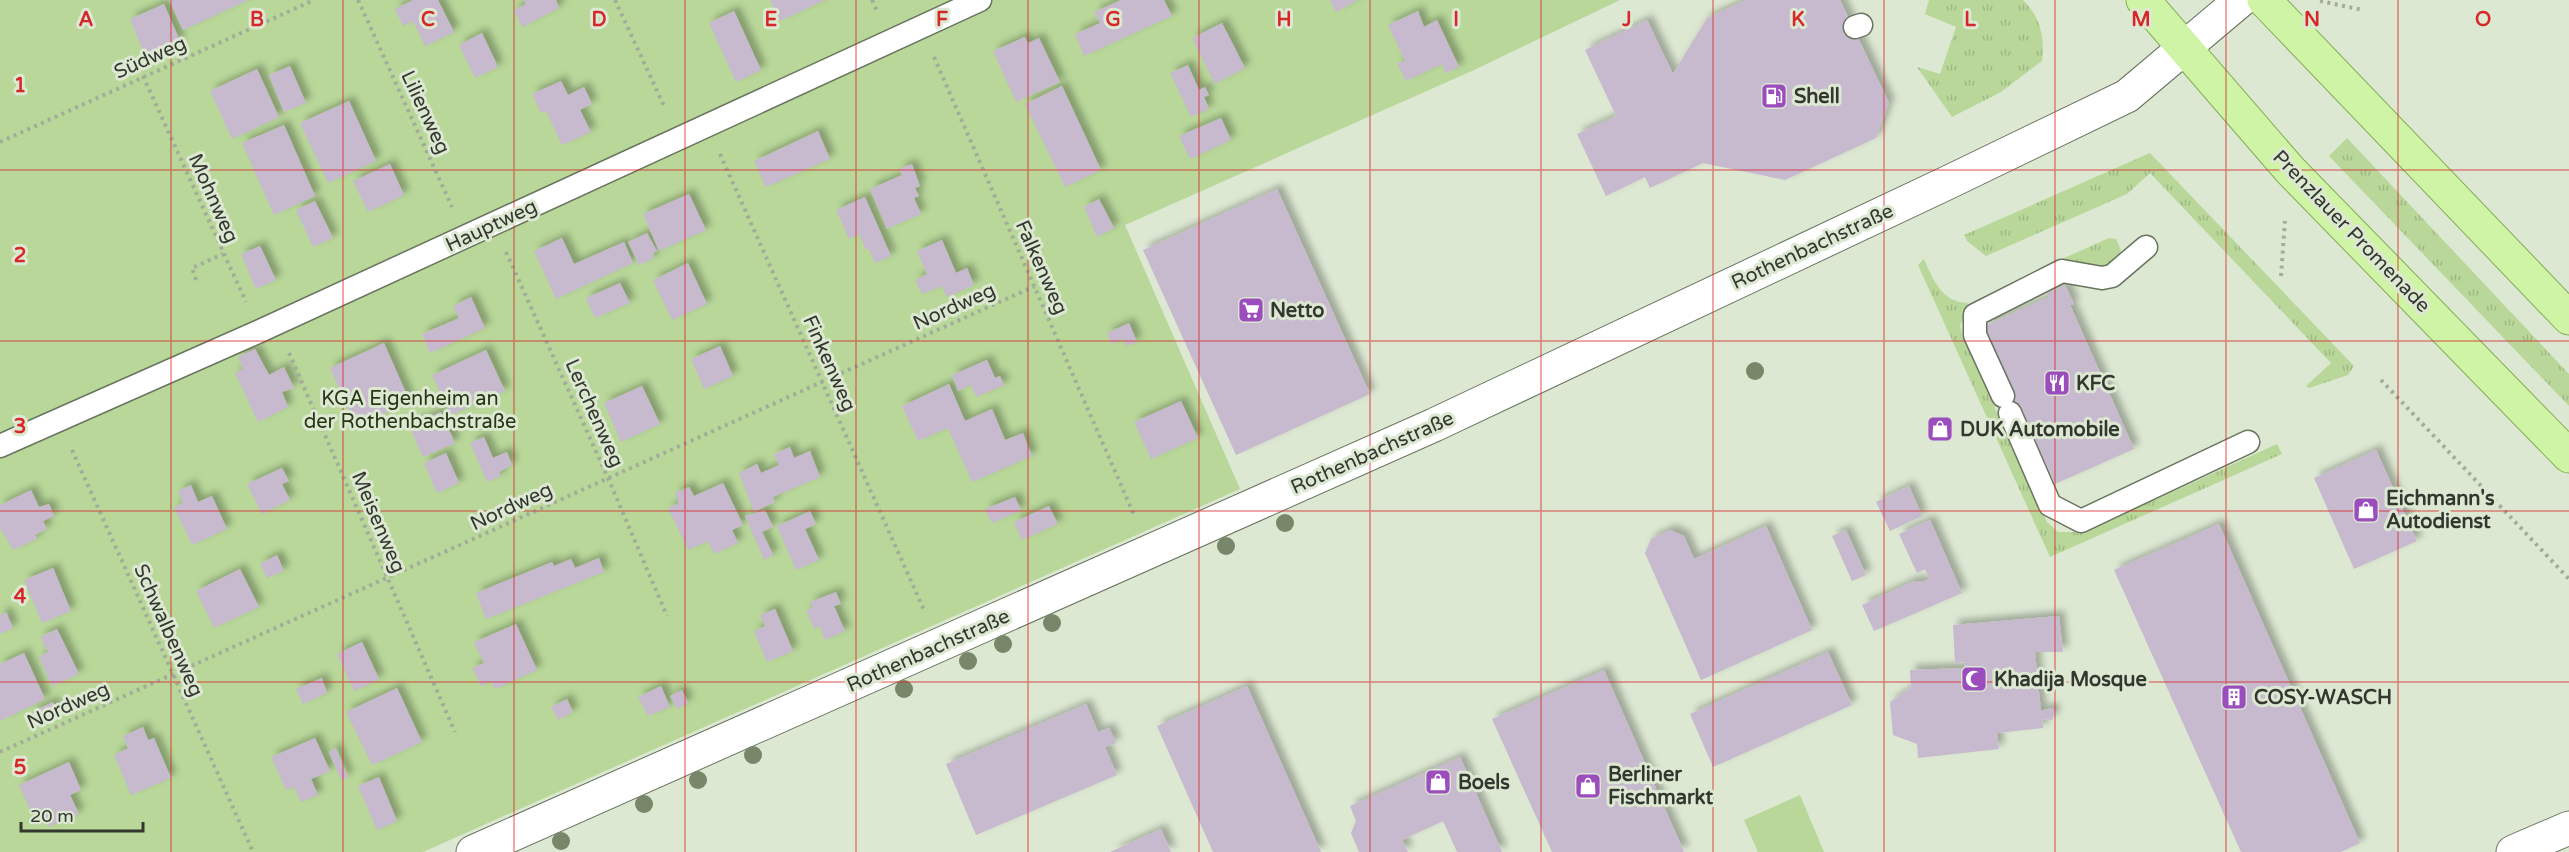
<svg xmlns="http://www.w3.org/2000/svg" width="2569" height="852" viewBox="0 0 2569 852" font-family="'Varela Round',sans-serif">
<defs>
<pattern id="grass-tufts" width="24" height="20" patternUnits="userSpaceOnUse" patternTransform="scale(1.5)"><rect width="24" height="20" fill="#b8d799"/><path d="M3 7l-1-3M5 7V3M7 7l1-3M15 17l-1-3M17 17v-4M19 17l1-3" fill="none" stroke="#9fb984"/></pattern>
<filter id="shadow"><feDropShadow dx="5.5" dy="-5.5" stdDeviation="3" flood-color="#0004"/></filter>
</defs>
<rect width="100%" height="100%" fill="#dce8d2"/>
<path fill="url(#grass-tufts)" d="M1929,0h94c17,16 22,38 19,61l-41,31 -49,25 -35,-50 23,7 16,-47 -31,-13z
M2347,138l222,236v32l-240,-250z
M2150,153l204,213 -6,9 -39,13 -3,-2 25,-23 -181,-190 -23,21 -141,62 -19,-15 -3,-6z
M2109,238l7,1 5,11 -7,13 -13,3 -36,-1 -3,-6z
M1924,259c9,21 18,43 43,44l3,5 -10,17 3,13 84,184 11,10h18l81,-33 120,-55 5,10 -232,103 -132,-292z"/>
<path fill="#b8d799" d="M0,0h1620l-146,70 -349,155 115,264 -817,363h-423z
M1800,795l24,57h-66l-14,-32z"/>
<path fill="#c7b9ce" filter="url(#shadow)" d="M169,0h79l-65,30z
M413,0h25l16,32 -29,14 -12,-25 -10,5 -8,-17z
M524,0h32l3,8 -37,19 -8,-17 12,-6z
M770,0h55l-45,21z
M1121,0h43l8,16 -88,40 -9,-22 25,-11 -6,-11z
M1330,0h28l-22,12z
M1746,0h94l49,103 -13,35 -91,42 -82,-17 -53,25 -5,-11 -39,19 -29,-62 39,-18 -31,-66 62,-30 26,54 34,-56z
M164,4l16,37 -35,15 -15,-37z
M734,11l27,59 -25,12 -27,-59z
M1418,11l6,16 13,-7 22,47 -13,6 -4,-9 -36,17 -9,-18 8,-2 -17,-36z
M1222,23l23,45 -30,16 -23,-46z
M482,33l16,34 -23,11 -16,-33z
M1025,37l3,6 11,-5 21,44 -44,20 -23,-51z
M1188,65l11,25 6,-3 4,8 -5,2 5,12 -18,8 -21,-44z
M290,66l16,37 -22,9 -15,-37z
M257,69l22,48 -47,22 -22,-48z
M561,81l7,14 16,-8 8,17 -12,6 11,22 -29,13 -16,-34 -5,2 -9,-19z
M1062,86l39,84 -36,17 -40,-83z
M349,101l27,60 -48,22 -28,-60z
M1221,118l10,22 -41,19 -11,-23z
M284,125l31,71 -41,19 -32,-72z
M818,131l12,28 -64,28 -12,-26z
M390,164l14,31 -36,17 -15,-31z
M912,164l8,22 -5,2 4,8 -5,2 7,16 -34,15 -17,-40 32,-14 -3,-6z
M1277,189l93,205 -134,61 -93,-205z
M689,194l17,36 -47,21 -16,-37z
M865,197l26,59 -16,7 -6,-14 -3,1 -7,-16 -10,5 -13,-29z
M1099,199l15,29 -17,9 -13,-30z
M315,201l18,37 -20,9 -17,-37z
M647,233l10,18 -4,2 1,5 -15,7 -11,-23z
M562,238l12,26 50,-22 9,21 -77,36 -22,-48z
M942,240l14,33 11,-5 7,17 -27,12 -5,-11 -20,8 -7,-14 12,-6 -10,-23z
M260,246l16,34 -20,9 -15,-35z
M688,263l19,41 -35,16 -19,-40z
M620,283l10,20 -35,15 -9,-20z
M2065,285l9,19 -4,1 64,144 -79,35 -34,-75 -15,6 -8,-17 15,-7 -29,-65 65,-29 -2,-4z
M471,297l14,31 -55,25 -8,-19 37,-16 -6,-12z
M1129,323l8,19 -11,4 -3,-7 -11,5 -5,-11z
M384,343l26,59 -54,24 -26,-58z
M720,346l13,30 -29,13 -13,-30z
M255,349l14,26 15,-8 10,21 -12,4 6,15 -30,15 -23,-49 8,-4 -5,-12z
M486,350l19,41 -54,24 -19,-40z
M987,360l8,18 5,-2 4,9 -28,12 -5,-12 -13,6 -6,-16z
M949,384l16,37 27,-12 13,31 18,-7 9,23 -60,26 -24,-54 -30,13 -16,-35z
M642,386l18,38 -39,18 -17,-39z
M1181,401l17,37 -47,21 -17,-37z
M441,412l14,31 -32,14 -14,-31z
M484,437l9,21 14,-6 5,13 -13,7 2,4 -14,6 -17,-39z
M790,447l4,11 16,-7 10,26 -47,20 2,5 -21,10 -15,-39 18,-9 4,9 18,-8 -5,-11z
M2376,450l41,91 -63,28 -40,-91z
M446,453l13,30 -22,10 -13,-30z
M282,468l7,13 -7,3 8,16 -28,14 -15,-30z
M723,483l20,42 -11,5 6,13 -24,11 -6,-13 -20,9 -20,-42 11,-5 -4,-10 14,-6 5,9z
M191,485l7,17 14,-6 15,33 -35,16 -18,-38 9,-4 -5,-12z
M1909,486l13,30 -32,15 -14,-29z
M31,490l8,17 10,-3 5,12 -11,5 4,8 -12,6 2,4 -24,11 -13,-22v-23z
M1015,497l6,13 -29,13 -7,-14z
M1049,506l9,18 -36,16 -8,-18z
M765,510l8,17 -11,5 11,23 -9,5 -19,-44z
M810,511l6,13 -11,5 14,31 -23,10 -19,-44z
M1930,520l32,73 -88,38 -12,-26 52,-24 8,1 7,-3 -4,-10 -8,4 -18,-39z
M2219,524l141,319 -19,9h-100l-127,-282z
M1766,526l46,104 -111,50 -56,-127 6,-14 19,-9 14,6 10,23z
M1846,530l20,45 -14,6 -20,-45z
M277,555l7,16 -17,7 -7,-14z
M599,558l5,14 -118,47 -10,-26 76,-31 2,4 17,-7 4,9z
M53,568l18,43 -29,12 -18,-43z
M240,569l19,38 -45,21 -18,-37z
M836,592l5,12 -7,2 11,25 -20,9 -5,-14 -6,3 -8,-19 7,-2 -3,-6z
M775,609l18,42 -26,11 -13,-31 11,-5 -5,-11z
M6,612l7,16 -13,6v-19z
M2059,616l4,36h-28l6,59 10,-3 4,3 -3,9 -10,-1 1,9 -46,5 2,16 -81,9 -1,-14 -24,-9 -3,-33 21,-14 -1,-18 55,-2 -1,-6 -9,1 -2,-38z
M516,624l21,46 -42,19 -4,-8 -10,5 -9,-18 12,-5 -10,-21z
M57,629l22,45 -27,12 -13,-29 9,-5 -8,-15z
M362,642l17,37 -25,12 -17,-37z
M1828,652l24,53 -139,62 -23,-53z
M24,653l21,46 -45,22v-57z
M1604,670l80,182h-132l-60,-133z
M322,678l5,15 -24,11 -7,-15z
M661,686l9,21 -22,9 -10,-19z
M1247,686l74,166h-108l-56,-126z
M397,688l25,54 -50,23 -26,-53z
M682,690l6,13 -11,6 -7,-13z
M567,699l6,13 -15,8 -7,-13z
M53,702l7,13 -22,10 -6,-13z
M1086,704l12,28 11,-4 7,15 -11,4 12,28 -141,60 -30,-71z
M143,727l5,13 6,-2 17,40 -40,17 -17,-40 14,-7 -5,-12z
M315,738l15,33 -19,8 7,16 -17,7 -7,-15 -8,3 -15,-33z
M336,748l12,29 -7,3 -12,-28z
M1460,757l42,95h-45l-14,-31 -41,19 6,12h-49l-8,-19 5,-12 -6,-15z
M69,762l12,28 -11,5 9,19 -31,13 -8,-18 -8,5 -13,-29z
M379,777l18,44 -20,9 -19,-44z
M1161,829l10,23h-61z"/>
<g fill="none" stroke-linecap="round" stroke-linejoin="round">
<defs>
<path id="service" d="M1855,27l6,-2
M2003,396l-28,-61v-20l87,-44 40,7 10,-2 34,-29
M2010,413l40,92 31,16 167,-79
M0,446l260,-115 720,-331"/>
<path id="minor" d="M2513,852l56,-24"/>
<path id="secondary" d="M473,852l961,-427 515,-243 178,-86 114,-96"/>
<path id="primary" d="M2143,0l147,170 279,286
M2264,0l305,318"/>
</defs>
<use href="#service" stroke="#69745f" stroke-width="25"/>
<use href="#minor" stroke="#69745f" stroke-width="35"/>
<use href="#secondary" stroke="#69745f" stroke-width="35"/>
<use href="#primary" stroke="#84ad56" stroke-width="35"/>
<path stroke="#a3ac9b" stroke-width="4" stroke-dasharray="3 4.5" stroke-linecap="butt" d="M358,0l94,207
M615,0l50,108
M872,0l6,13
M2320,1l43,9
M934,57l201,460
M143,76l103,226
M0,142l314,-142
M720,154l204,456
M506,252l102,226 59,138
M2281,276l4,-55
M196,280l-4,-12 31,-14
M289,353l166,379
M2381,380l188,199
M72,450l181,402
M0,752l1035,-466"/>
<use href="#service" stroke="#fff" stroke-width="22"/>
<use href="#minor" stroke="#fff" stroke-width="33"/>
<use href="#secondary" stroke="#fff" stroke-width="33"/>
<use href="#primary" stroke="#d0f4a6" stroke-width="33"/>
</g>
<g fill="#788669">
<circle cx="1755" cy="371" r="9"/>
<circle cx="1285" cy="523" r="9"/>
<circle cx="1226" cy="546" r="9"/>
<circle cx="1052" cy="623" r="9"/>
<circle cx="1003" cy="644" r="9"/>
<circle cx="968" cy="661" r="9"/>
<circle cx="904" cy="689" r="9"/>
<circle cx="753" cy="755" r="9"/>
<circle cx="698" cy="780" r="9"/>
<circle cx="644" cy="804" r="9"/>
<circle cx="561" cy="841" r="9"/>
</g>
<path fill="none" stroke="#d62828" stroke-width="1.5" stroke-opacity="0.55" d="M171,0v852M343,0v852M514,0v852M685,0v852M856,0v852M1028,0v852M1199,0v852M1370,0v852M1541,0v852M1713,0v852M1884,0v852M2055,0v852M2226,0v852M2398,0v852M0,170h2569M0,341h2569M0,511h2569M0,682h2569"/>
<defs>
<symbol id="fuel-square" viewBox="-11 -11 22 22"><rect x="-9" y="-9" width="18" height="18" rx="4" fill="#9b4dbe" stroke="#dce8d2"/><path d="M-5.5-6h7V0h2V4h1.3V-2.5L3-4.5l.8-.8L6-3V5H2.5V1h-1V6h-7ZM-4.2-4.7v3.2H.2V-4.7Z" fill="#fff"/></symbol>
<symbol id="supermarket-square" viewBox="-11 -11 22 22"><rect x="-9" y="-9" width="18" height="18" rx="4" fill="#9b4dbe" stroke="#dce8d2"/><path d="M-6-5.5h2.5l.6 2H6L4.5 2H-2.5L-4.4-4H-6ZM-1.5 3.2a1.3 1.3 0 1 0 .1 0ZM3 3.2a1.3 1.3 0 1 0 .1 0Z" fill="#fff"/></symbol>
<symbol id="restaurant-square" viewBox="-11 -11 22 22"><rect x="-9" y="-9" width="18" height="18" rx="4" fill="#9b4dbe" stroke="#dce8d2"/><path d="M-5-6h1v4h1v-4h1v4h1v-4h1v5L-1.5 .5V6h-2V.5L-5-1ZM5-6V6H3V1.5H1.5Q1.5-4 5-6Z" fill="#fff"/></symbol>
<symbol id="shop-square" viewBox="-11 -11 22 22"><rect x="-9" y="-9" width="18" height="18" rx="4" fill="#9b4dbe" stroke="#dce8d2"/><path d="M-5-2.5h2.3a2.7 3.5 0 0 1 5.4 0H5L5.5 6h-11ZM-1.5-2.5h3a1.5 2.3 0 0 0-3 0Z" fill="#fff"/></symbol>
<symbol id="mosque-square" viewBox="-11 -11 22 22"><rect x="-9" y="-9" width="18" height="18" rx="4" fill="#9b4dbe" stroke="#dce8d2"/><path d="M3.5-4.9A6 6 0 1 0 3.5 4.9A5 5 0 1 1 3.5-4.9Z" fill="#fff"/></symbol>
<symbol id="building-square" viewBox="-11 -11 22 22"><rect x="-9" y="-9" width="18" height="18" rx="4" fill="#9b4dbe" stroke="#dce8d2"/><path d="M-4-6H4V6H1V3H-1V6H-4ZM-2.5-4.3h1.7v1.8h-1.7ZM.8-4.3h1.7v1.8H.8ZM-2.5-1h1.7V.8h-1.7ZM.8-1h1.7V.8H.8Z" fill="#fff"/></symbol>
</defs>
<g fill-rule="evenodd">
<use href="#fuel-square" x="1759" y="81" width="30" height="30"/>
<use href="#supermarket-square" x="1236" y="295" width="30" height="30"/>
<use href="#restaurant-square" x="2042" y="368" width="30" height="30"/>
<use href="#shop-square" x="1925" y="414" width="30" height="30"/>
<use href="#shop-square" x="2351" y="495" width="30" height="30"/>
<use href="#mosque-square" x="1959" y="664" width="30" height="30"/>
<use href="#building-square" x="2219" y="682" width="30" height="30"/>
<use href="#shop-square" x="1423" y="767" width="30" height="30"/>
<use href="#shop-square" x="1573" y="771" width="30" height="30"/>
</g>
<g text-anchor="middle" stroke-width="6" stroke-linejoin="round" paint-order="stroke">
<g font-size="20" fill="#33372f" stroke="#dce8d2">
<text transform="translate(150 57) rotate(-24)" y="7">Südweg</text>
<text transform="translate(426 112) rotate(65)" y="7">Lilienweg</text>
<text transform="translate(214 198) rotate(66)" y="7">Mohnweg</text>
<text transform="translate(491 225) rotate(-25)" y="7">Hauptweg</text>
<text transform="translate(2352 231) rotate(46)" y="7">Prenzlauer Promenade</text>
<text transform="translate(1812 246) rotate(-25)" y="7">Rothenbachstraße</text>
<text transform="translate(1042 267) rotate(66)" y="7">Falkenweg</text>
<text transform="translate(954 306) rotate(-24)" y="7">Nordweg</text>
<text transform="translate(830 363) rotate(66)" y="7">Finkenweg</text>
<text transform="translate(595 413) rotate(66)" y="7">Lerchenweg</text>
<text transform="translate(1372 452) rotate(-24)" y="7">Rothenbachstraße</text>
<text transform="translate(511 506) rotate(-25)" y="7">Nordweg</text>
<text transform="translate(379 522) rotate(67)" y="7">Meisenweg</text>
<text transform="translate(169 630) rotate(66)" y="7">Schwalbenweg</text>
<text transform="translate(928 650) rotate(-24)" y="7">Rothenbachstraße</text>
<text transform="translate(68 705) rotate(-24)" y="7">Nordweg</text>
</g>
<g font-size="20" font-weight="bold" fill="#33372f" stroke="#dce8d2" text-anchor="start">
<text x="1794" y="103">Shell</text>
<text x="1270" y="317">Netto</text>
<text x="2076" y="390">KFC</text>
<text x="1960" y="436">DUK Automobile</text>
<text x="2386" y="505">Eichmann's<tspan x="2386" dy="23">Autodienst</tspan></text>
<text x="1994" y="686">Khadija Mosque</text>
<text x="2254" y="704">COSY-WASCH</text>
<text x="1608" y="781">Berliner<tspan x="1608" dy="23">Fischmarkt</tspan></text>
<text x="1458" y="789">Boels</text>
</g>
<g font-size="20" fill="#263613" stroke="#dce8d2">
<text x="410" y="405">KGA Eigenheim an<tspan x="410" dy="23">der Rothenbachstraße</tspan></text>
</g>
</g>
<g font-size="20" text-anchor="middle" font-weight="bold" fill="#d62828" stroke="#dce8d2" stroke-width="6" stroke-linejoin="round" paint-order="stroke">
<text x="86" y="26">A</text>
<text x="257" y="26">B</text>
<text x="428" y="26">C</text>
<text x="599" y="26">D</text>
<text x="771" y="26">E</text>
<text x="942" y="26">F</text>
<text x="1113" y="26">G</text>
<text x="1284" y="26">H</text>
<text x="1456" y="26">I</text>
<text x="1627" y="26">J</text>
<text x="1798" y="26">K</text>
<text x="1970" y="26">L</text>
<text x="2141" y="26">M</text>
<text x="2312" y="26">N</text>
<text x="2483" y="26">O</text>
<text x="20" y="92">1</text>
<text x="20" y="262">2</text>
<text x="20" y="433">3</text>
<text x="20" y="603">4</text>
<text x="20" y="774">5</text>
</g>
<path d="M21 822v9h122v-9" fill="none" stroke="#33372f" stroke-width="3"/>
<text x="30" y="822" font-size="18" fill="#33372f" stroke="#dce8d2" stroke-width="4.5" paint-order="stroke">20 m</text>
</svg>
